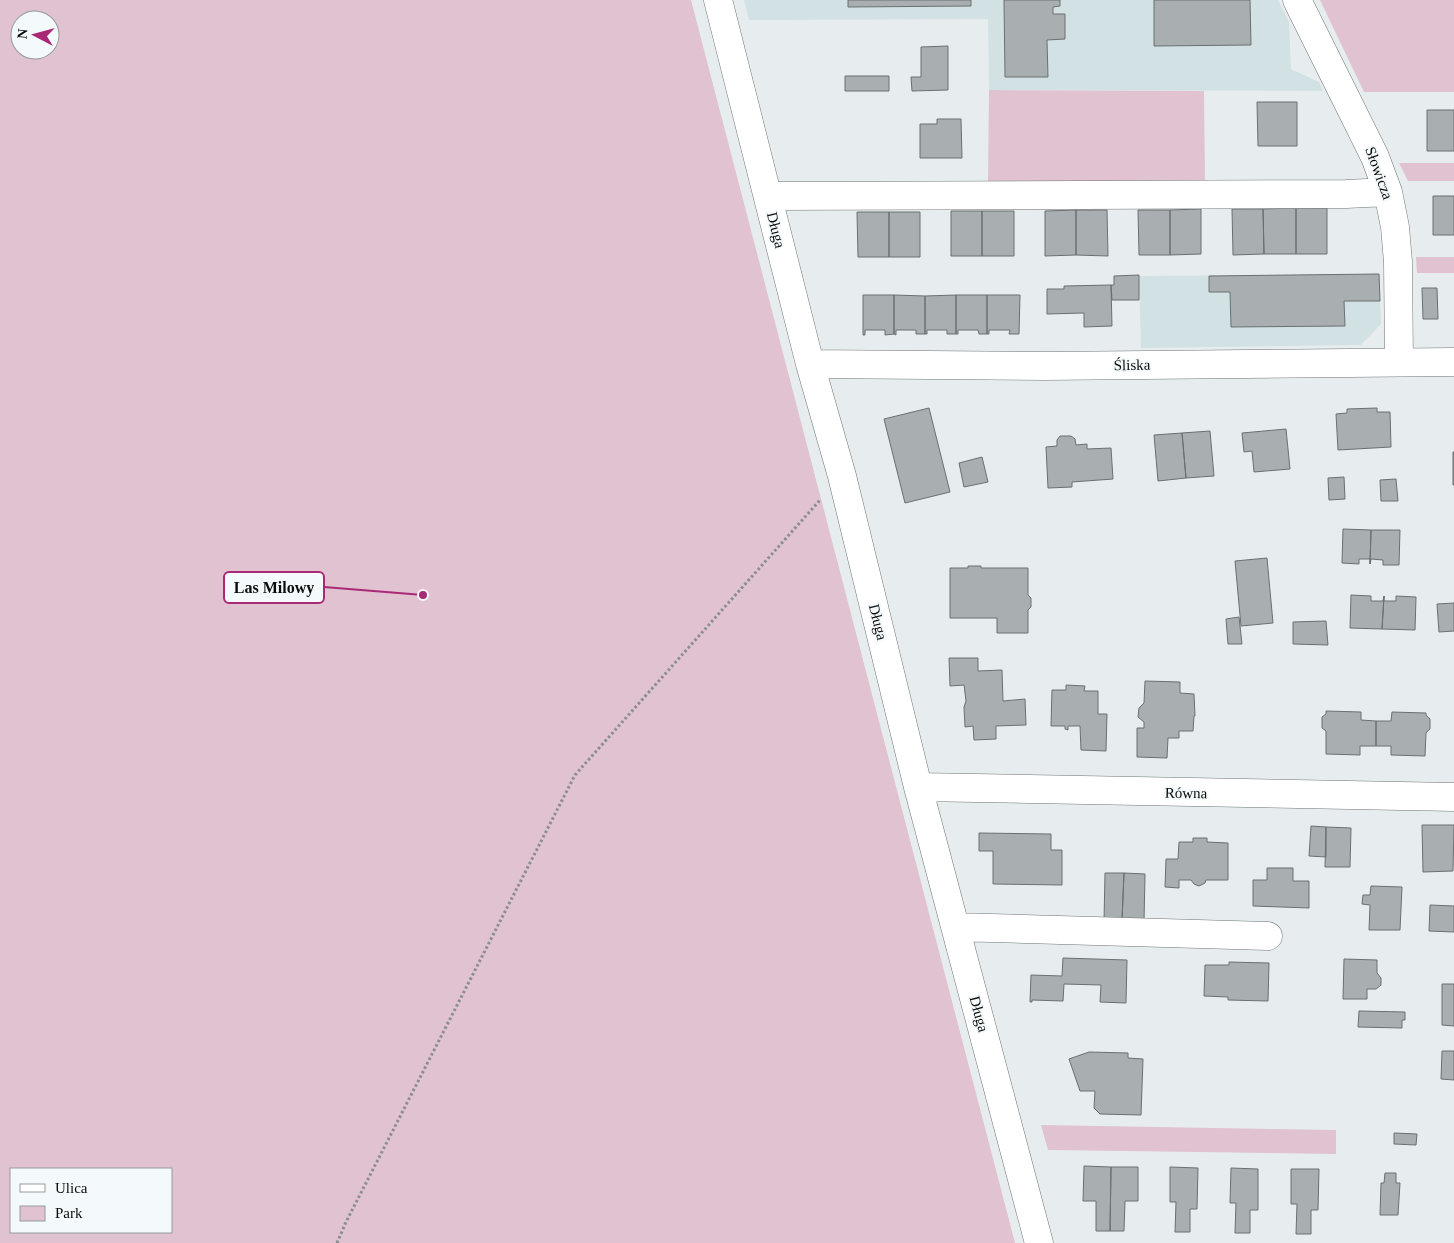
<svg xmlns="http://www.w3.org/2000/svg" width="1454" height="1243" viewBox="0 0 1454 1243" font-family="'Times New Roman',serif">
<rect width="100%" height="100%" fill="#e7edee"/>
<path fill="#d2e1e4" d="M744,0h534l11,22 2,47 28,13 4,9 -334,-1 -1,-71 -239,1z
M1379,274l2,50 -20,21 -220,3 -2,-72z"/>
<path fill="#e0c2d0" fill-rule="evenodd" d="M0,0h691l324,1243h-1015zM20,20h30v30h-30zM171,1169v63h-160v-63z
M1320,0h134v92h-90z
M989,90l215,1 1,91 -217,2z
M1399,163h55v18h-46z
M1416,257h38v16h-37z
M1041,1125l295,5v24l-288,-4z"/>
<path fill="#a9afb0" stroke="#6a7071" d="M848,0h123v6l-123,1z
M1004,0h56v6l-7,1v7h12v25l-18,1 1,37h-43z
M1154,0h96l1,45 -97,1z
M948,46v44l-36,1 -1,-14h10v-30z
M845,76h44v15h-44z
M1257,102h40v44h-39z
M1427,110h27v41h-27z
M937,119h24l1,39h-42v-34h17z
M1433,196h21v39h-21z
M1296,208h31v46h-31z
M1296,208v46h-32l-1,-45z
M1201,209v45l-31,1v-45z
M1232,209h31l1,45 -31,1z
M1076,210v45l-31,1v-45z
M1076,210h31l1,46 -32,-1z
M1138,210h32v45h-31z
M951,211h31v45h-31z
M982,211h32v45h-32z
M857,212h32v45h-31z
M889,212h31v45h-31z
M1379,274l1,27h-36l1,25 -114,1 -1,-35h-21v-16z
M1139,275v25h-27l-1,-15h3v-9z
M1111,285l1,41 -28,1v-14l-37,1v-25h17v-3z
M1422,288h15l1,31h-15z
M863,295h31v39l-9,1v-5h-20v5h-2z
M894,295l31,1v38h-9v-4h-20v5l-2,-1z
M956,295v39h-9v-4h-20v4h-2v-38z
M956,295h31v39h-8l-1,-4h-20v4h-2z
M987,295h33l-1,39h-10l1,-4h-21v4h-2z
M929,408l21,84 -45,11 -21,-84z
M1377,408v4h13l1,35 -53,3 -2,-36 11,-1v-4z
M1286,429l4,40 -36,3 -2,-21 -8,1 -2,-19z
M1210,431l4,45 -28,2 -4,-45z
M1182,433l4,45 -28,3 -4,-46z
M1060,436h11l4,3 1,6 11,-1v5l24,-1 2,31 -41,3v5l-24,1 -2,-41 11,-1v-6z
M1453,452h1v33h-1z
M982,457l6,25 -24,5 -5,-24z
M1344,477l1,22 -16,1 -1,-22z
M1396,479l2,22h-17l-1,-21z
M1343,529l28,1 -1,34v-5h-11v5l-17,-1z
M1371,530h29l-1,35h-16v-5l-12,-1 -1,5z
M1267,558l6,65 -32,3 -6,-65z
M968,566h13v2h47v27l3,3v9l-3,3v23h-31v-15h-47v-50h18z
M1351,595l20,1v5h12l1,-5 -2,33 -32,-1z
M1384,596v5h12v-5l20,1 -1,33 -33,-1z
M1454,603v28l-15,1 -2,-28z
M1239,617l3,27h-14l-2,-25z
M1326,621l2,24 -35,-1v-22z
M949,658h29v13l24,-1 1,31 22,-2 1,26 -30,1v13l-22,1 -1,-14 -8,1 -1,-20 2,-6 -2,-16 -14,1z
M1145,681l35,1v11l14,1 1,22h-1l-1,15h-14v7h-11l-1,20 -30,-1v-29h7v-6l-6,-5 1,-9 5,-5z
M1066,685l19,1 -1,5h14v23h9l-1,37 -25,-1 -1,-24h-12v4l-3,-1v-3h-14l1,-36h14z
M1326,711l35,1v8l15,1v25h-16v9l-34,-1v-23l-4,-3v-11l4,-3z
M1392,712l34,1v2l4,4v10l-4,4 -1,23 -34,-1v-9h-15v-25h15z
M1422,825h32l-1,46 -30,1z
M1311,826l15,1v30l-17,-1z
M1326,827l25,1 -1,39h-25z
M979,833l72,1v16h11v35l-69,-1v-33h-14z
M1193,838h14v4l21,1v37h-22l-1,3 -6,3 -5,-2 -3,-4h-12v8l-14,-1 1,-28h12l1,-17h14z
M1267,868h26v13h16v27l-56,-2v-26h14z
M1105,873h19l-2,48h-18z
M1124,873l21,1 -1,48 -22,-1z
M1371,886l31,1 -2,43h-31l1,-25 -8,-1 1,-9h7z
M1430,905l24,1v26l-25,-1z
M1063,958l64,2 -1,43 -26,-1 1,-17 -37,-1 -1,17 -31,-1v2h-2l1,-27 31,1z
M1344,959l33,1v13l4,5v7l-5,4h-9v10h-24z
M1229,962l40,1 -1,38 -40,-1v-3l-24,-1 1,-31h24z
M1442,984h12v42l-12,-1z
M1359,1011l46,1v8h-3v8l-44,-1z
M1442,1051h12v29l-13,-1z
M1089,1052l39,1v5l15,1 -2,56 -41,-1 -6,-6 1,-17h-15l-11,-32z
M1394,1133l23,1 -1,11 -22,-1z
M1084,1166l27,1 -1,64h-14v-30h-13z
M1111,1167h27v34h-13l-1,30h-14z
M1170,1167l28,1 -1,41h-7v23h-15l1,-30h-6z
M1231,1168l27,1v41h-8v23h-15l1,-30h-6z
M1291,1169h28l-1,41h-7v24h-15l1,-30h-6z
M1385,1173h11v10h4l-2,32h-18l1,-32h3z"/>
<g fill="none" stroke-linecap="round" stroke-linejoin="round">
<defs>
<path id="minor" d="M718,0l92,364 32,112 76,311 121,456
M1297,0l78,157 13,35 7,35 3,35 1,100
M768,196l578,-2 42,-2
M810,364l235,2 409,-4
M918,787l536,10
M956,927l312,9"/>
</defs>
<use href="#minor" stroke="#6f7576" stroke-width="29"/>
<path stroke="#898e8e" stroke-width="3" stroke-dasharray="2.5 2.5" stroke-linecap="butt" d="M337,1243l9,-21 229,-447 246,-276"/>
<use href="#minor" stroke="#fff" stroke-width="28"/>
</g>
<g text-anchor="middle" stroke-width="4" stroke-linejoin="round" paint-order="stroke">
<g font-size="15" fill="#0a0c0c" stroke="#f4fafb">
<text transform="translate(1379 173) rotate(70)" y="5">Słowicza</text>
<text transform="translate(776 230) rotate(76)" y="5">Długa</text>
<text transform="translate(1132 365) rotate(-1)" y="5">Śliska</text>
<text transform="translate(878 622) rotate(76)" y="5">Długa</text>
<text transform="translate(1186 793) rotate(1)" y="5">Równa</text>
<text transform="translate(979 1014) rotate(75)" y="5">Długa</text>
</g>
</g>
<path fill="none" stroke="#aa2977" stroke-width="2" d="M423 595L324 587"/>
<circle fill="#aa2977" stroke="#f4fafb" stroke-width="2" cx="423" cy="595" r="5"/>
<rect fill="#f4fafb" stroke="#aa2977" stroke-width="2" x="224" y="572" width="100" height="31" rx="5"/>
<g font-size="16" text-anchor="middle" font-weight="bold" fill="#0a0c0c">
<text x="274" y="593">Las Milowy</text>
</g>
<rect x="10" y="1168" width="162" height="65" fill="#f4fafb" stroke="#969b9b"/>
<rect x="20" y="1184" width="25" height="8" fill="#ffffff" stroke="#969b9b"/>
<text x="55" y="1193" font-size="15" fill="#0a0c0c">Ulica</text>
<rect x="20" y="1206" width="25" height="15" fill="#e0c2d0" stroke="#969b9b"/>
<text x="55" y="1218" font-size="15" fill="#0a0c0c">Park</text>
<g transform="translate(35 35) rotate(276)"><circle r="24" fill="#f4fafb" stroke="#969b9b"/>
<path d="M0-4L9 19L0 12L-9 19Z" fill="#aa2977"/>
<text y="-8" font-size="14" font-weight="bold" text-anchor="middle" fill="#0a0c0c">N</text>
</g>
</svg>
